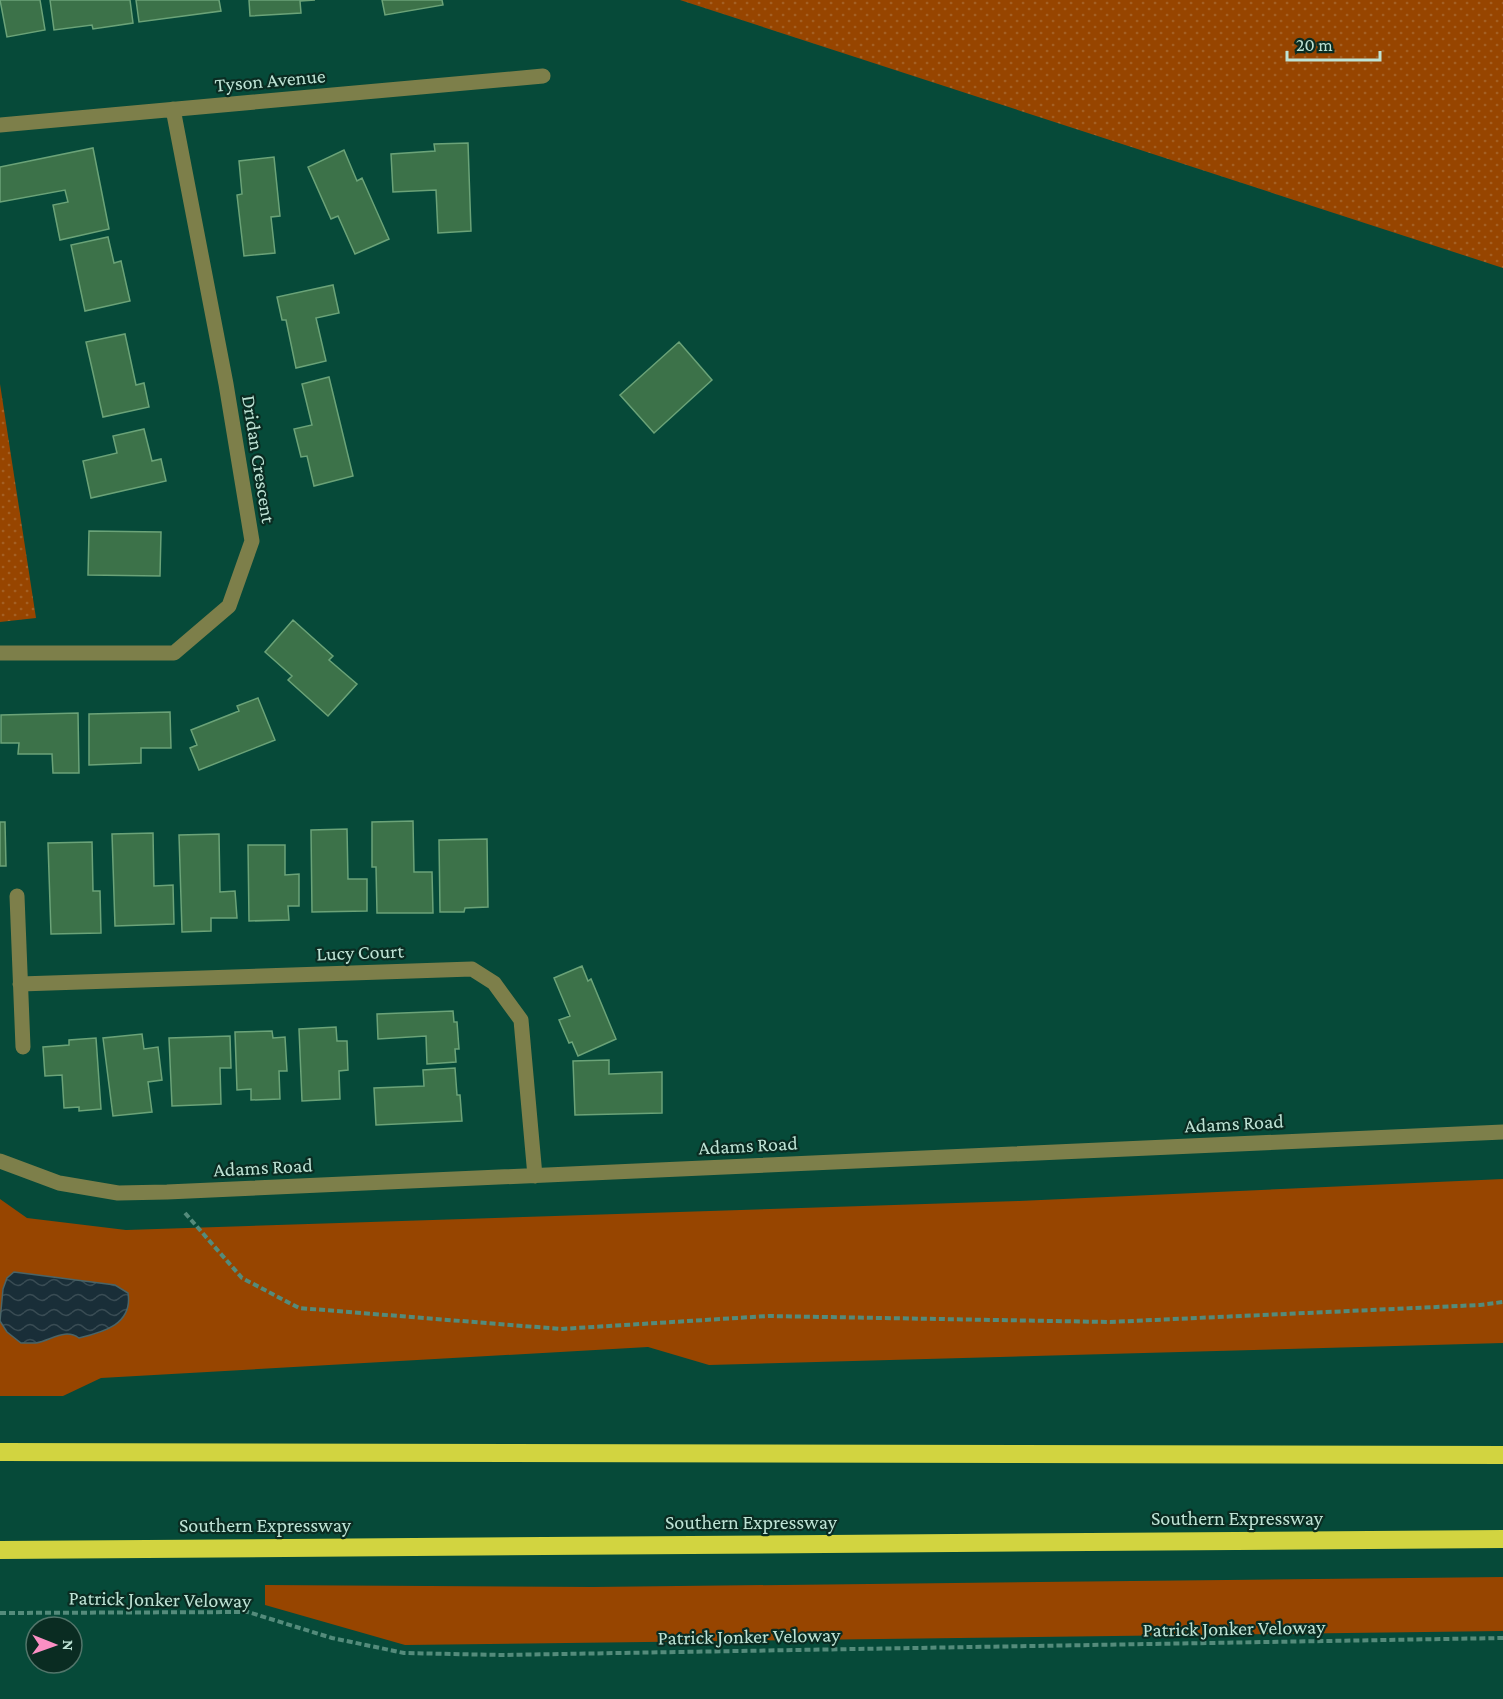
<svg xmlns="http://www.w3.org/2000/svg" width="1503" height="1699" viewBox="0 0 1503 1699" font-family="'Crimson Pro',serif">
<defs>
<pattern id="park-dots" width="8" height="8" patternUnits="userSpaceOnUse" patternTransform="scale(1.5)"><rect width="8" height="8" fill="#974500"/><path d="M2 2h.1M6 6h.1" fill="none" stroke="#a46024" stroke-width="1.8" stroke-linecap="round"/></pattern>
<pattern id="water-waves" width="16" height="10" patternUnits="userSpaceOnUse" patternTransform="scale(1.5)"><rect width="16" height="10" fill="#192e38"/><path d="M0 5q4-4 8 0t8 0" fill="none" stroke="#394c54"/></pattern>
</defs>
<rect width="100%" height="100%" fill="#064a39"/>
<path fill="#974500" d="M1503,1179v164l-794,22 -61,-18 -547,31 -38,18h-63v-197l27,19 99,12 893,-29z
M1503,1577v54l-1098,14 -140,-40v-20l328,2z"/>
<path fill="url(#park-dots)" d="M680,0h823v268z
M0,384l36,234 -36,4z"/>
<path fill="url(#water-waves)" stroke="#4a6467" stroke-width="1.5" d="M14,1272l101,13 13,8c5,31 -24,39 -49,45 -14,-10 -27,2 -43,5 -5,0 -10,0 -15,0l-14,-11 -7,-11 3,-32 4,-11z"/>
<path fill="#3c7249" stroke="#6ba378" stroke-width="1.5" d="M0,0h40l5,30 -38,7z
M50,0h80l3,23 -40,6 -1,-4 -38,5z
M136,0h83l2,11 -82,11z
M249,0h66l-15,1 1,12 -51,3z
M382,0h60l1,5 -58,10z
M468,143l3,88 -33,2 -2,-43 -43,2 -2,-38 44,-3 -1,-7z
M93,148l16,81 -49,11 -7,-35 15,-3 -3,-12 -65,12v-35z
M344,150l13,31 5,-3 27,61 -34,15 -17,-38 -7,3 -23,-52z
M274,157l6,59 -9,1 4,36 -31,3 -7,-61 5,-1 -3,-33z
M108,237l6,26 7,-2 9,40 -45,10 -14,-66z
M333,285l6,28 -23,5 10,43 -30,7 -10,-48h-4l-5,-23z
M125,334l11,51 8,-2 5,24 -46,10 -17,-75z
M679,342l33,38 -58,53 -34,-38z
M329,377l24,99 -39,10 -7,-30 -6,1 -7,-28 18,-4 -10,-41z
M144,429l8,32 9,-2 5,22 -75,17 -8,-37 34,-8 -4,-17z
M89,531l72,1 -1,44 -72,-1z
M293,620l40,36 -4,4 28,24 -29,32 -40,-36 4,-4 -27,-24z
M258,698l17,42 -76,30 -9,-22 7,-3 -6,-15 48,-19 -2,-5z
M170,712l1,36h-30v15l-52,2v-51z
M78,713l1,60h-26l-1,-19h-34l1,-11h-18v-28z
M413,821l1,51h18l1,41h-56l-1,-46h-4v-45z
M0,822h5l1,44h-6z
M347,829l1,50h19v32l-55,1 -1,-82z
M153,833l1,53 19,-1 1,39 -59,2 -3,-92z
M219,834l1,58 15,-1 2,27h-26v13l-29,1 -3,-97z
M487,839l1,68 -23,1 -1,4h-24l-1,-72z
M92,842l1,49h7l1,42 -50,1 -3,-91z
M248,845h37v30l14,-1v32h-11l1,14 -40,1z
M582,966l6,15 3,-2 25,60 -38,17 -6,-14 -3,1 -10,-23 11,-4 -16,-38z
M453,1011l1,11h3l2,27h-4l1,13 -29,2 -1,-28 -48,3 -1,-25z
M336,1027l1,14h10l1,29 -9,1 1,28 -38,2 -3,-72z
M272,1031l1,7 12,-1 2,34h-8l1,28 -29,1v-11l-14,1 -2,-58z
M142,1034l2,15 14,-2 4,33 -14,2 4,30 -39,4 -10,-78z
M230,1036l1,32h-11l1,36 -49,2 -3,-68z
M96,1038l5,71 -22,2v-4l-15,1 -2,-33 -17,1 -2,-29 26,-2v-5z
M609,1060v14l53,-2v41l-87,2 -2,-54z
M455,1068l2,27h3l2,26 -86,4 -2,-37 50,-2 -1,-16z"/>
<g fill="none" stroke-linecap="round" stroke-linejoin="round">
<path stroke="#548b7b" stroke-width="4" stroke-dasharray="6 3" stroke-linecap="butt" d="M185,1213l57,65 57,30 262,21 207,-13 342,6 370,-17 23,-3
M0,1613l248,-1 84,26 72,15 98,2 1001,-17"/>
<path stroke="#7d7f4a" stroke-width="15" d="M0,125l543,-49
M0,653h174l55,-47 23,-65 -26,-157 -53,-275
M17,896l6,151
M20,984l452,-15 22,14 27,37 14,156
M0,1161l59,22 59,10 49,-1 1336,-60"/>
<path stroke="#d2d440" stroke-width="18" d="M0,1452l1503,3
M0,1550l1503,-11"/>
</g>
<g text-anchor="middle" stroke-width="4.5" stroke-linejoin="round" paint-order="stroke">
<g font-size="20" fill="#bee3d5" stroke="#0a2c22">
<text transform="translate(270 80) rotate(-5)" y="7">Tyson Avenue</text>
<text transform="translate(259 459) rotate(81)" y="7">Dridan Crescent</text>
<text transform="translate(360 952) rotate(-2)" y="7">Lucy Court</text>
<text transform="translate(1234 1123) rotate(-3)" y="7">Adams Road</text>
<text transform="translate(748 1145) rotate(-3)" y="7">Adams Road</text>
<text transform="translate(263 1167) rotate(-3)" y="7">Adams Road</text>
<text x="1237" y="1525">Southern Expressway</text>
<text x="751" y="1529">Southern Expressway</text>
<text x="265" y="1532">Southern Expressway</text>
<text transform="translate(160 1599) rotate(1)" y="7">Patrick Jonker Veloway</text>
<text transform="translate(1234 1628) rotate(-1)" y="7">Patrick Jonker Veloway</text>
<text transform="translate(749 1636) rotate(-1)" y="7">Patrick Jonker Veloway</text>
</g>
</g>
<g transform="translate(54 1645) rotate(91)"><circle r="28" fill="#0a2c22" stroke="#52756a" stroke-width="1.5"/>
<path d="M0-4.5L10 22L0 15L-10 22Z" fill="#fb8fc4"/>
<text y="-9" font-size="16" font-weight="bold" text-anchor="middle" fill="#bee3d5">N</text>
</g>
<path d="M1287 51v9h93v-9" fill="none" stroke="#bee3d5" stroke-width="3"/>
<text x="1296" y="51" font-size="18" fill="#bee3d5" stroke="#0a2c22" stroke-width="4.5" paint-order="stroke">20 m</text>
</svg>
